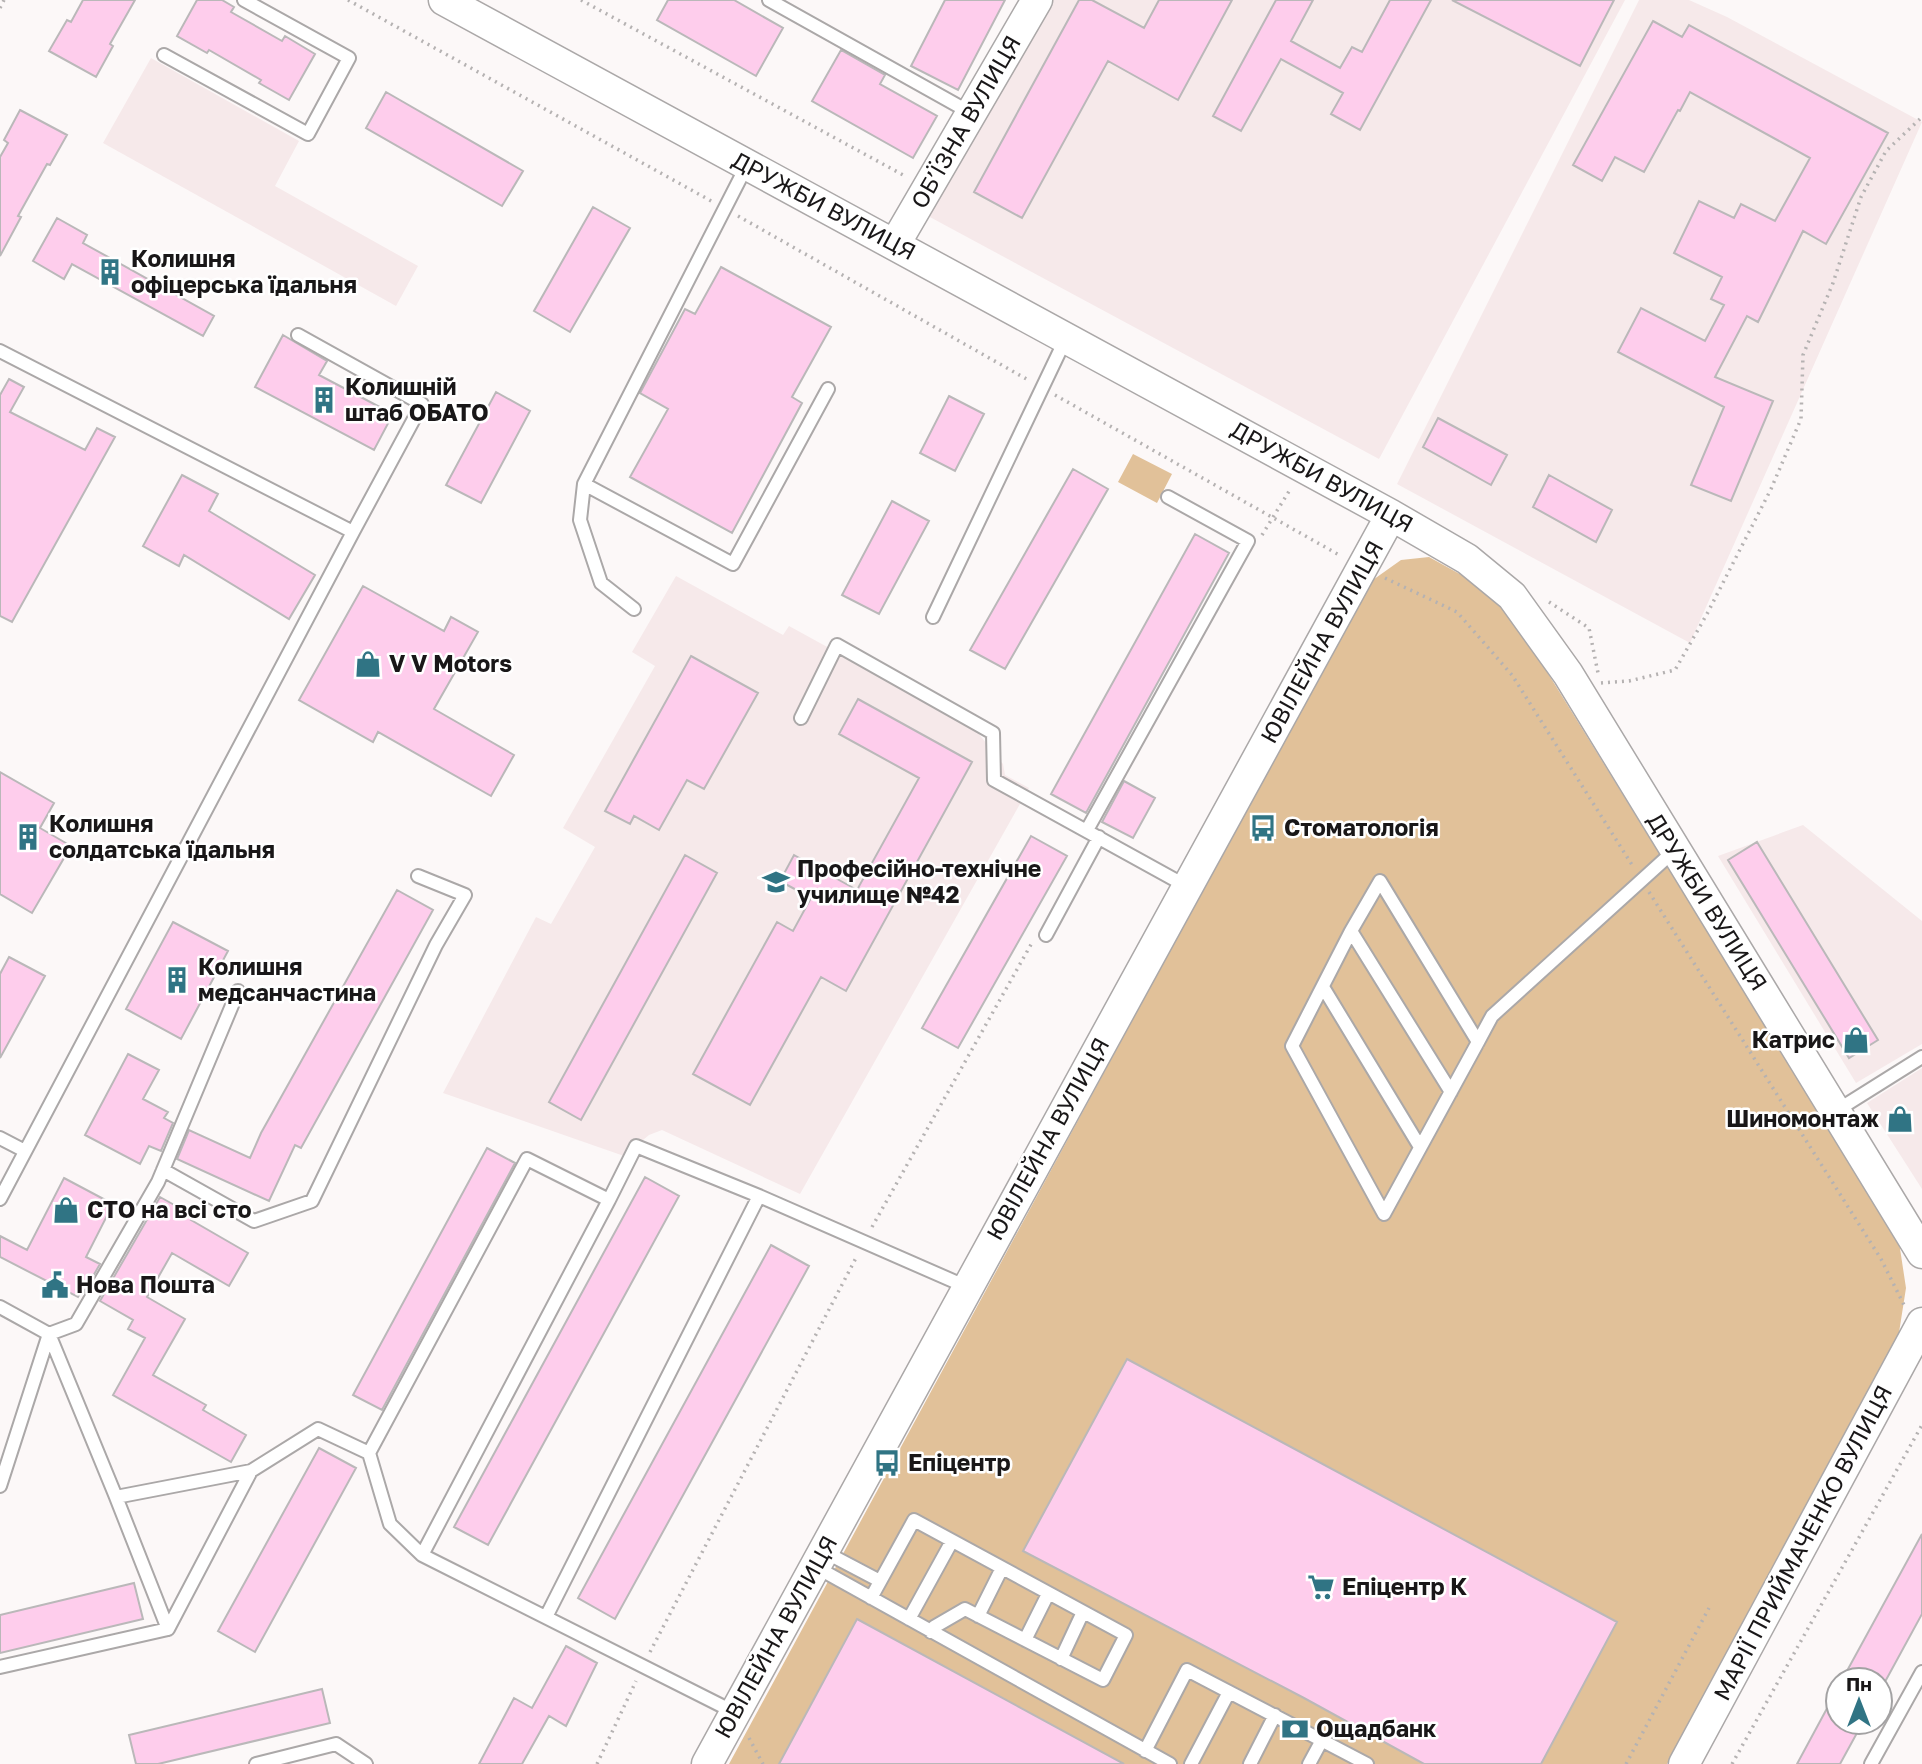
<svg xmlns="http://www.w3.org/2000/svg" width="1922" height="1764" viewBox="0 0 1922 1764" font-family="'Golos Text',sans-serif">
<rect width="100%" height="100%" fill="#fcf8f8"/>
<path fill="#f6e9ea" d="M1046,0h579l-246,459 -464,-250z
M1639,0h50l38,17 195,105 -232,521 -293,-159z
M151,58l148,83 -24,45 143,80 -22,40 -293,-163z
M676,576l107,59 6,-9 177,97 12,10 25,31 2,11 24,13 -229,406 -138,-64 -13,5 -25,21 -181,-63 93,-176 15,7 44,-77 -32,-19 92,-162 -23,-14z
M1803,825l119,96v123l-66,39 -138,-227z
M1922,1068v121l-55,-86z"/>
<path fill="#e1c199" d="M1133,454l39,20 -15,29 -39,-21z
M1429,557l56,31 35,40 379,614 7,46 -8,51 -231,425h-938l641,-1182 31,-22z"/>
<path fill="#fecdec" stroke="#bab8b9" stroke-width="2" d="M83,0h52l-25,44 3,2 -17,31 -47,-26 18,-31 4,2z
M197,0h25l12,7 -3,5 51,29 3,-5 30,18 -26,46 -30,-17 2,-3 -52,-30 -2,3 -30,-17z
M668,0h66l49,28 -27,48 -99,-56z
M945,0h60l-47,90 -47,-24z
M1079,0h13l52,28 15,-28h73l-54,100 -70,-39 -86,157 -48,-26z
M1276,0h37l-22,41 49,27 12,-21 10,5 28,-52h41l-71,130 -29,-16 12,-21 -62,-34 -40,72 -28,-15z
M1452,0h162l-34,66z
M1653,21l29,16 7,-12 199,108 -62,111 -23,-13 -45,91 -11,-6 -32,61 58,24 -42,100 -40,-16 33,-78 -106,-55 23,-44 64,33 19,-36 -13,-6 11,-22 -48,-24 25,-52 35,17 7,-14 34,17 35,-63 -120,-66 -10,19 -2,-1 -34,62 -29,-15 -13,24 -29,-16z
M841,50l44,25 -5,9 57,32 -24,42 -101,-57z
M386,92l137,79 -21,35 -136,-78z
M20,110l47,25 -17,30 -3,-1 -29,52 3,1 -21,39v-99l8,-14 -4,-3z
M593,207l37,21 -60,104 -36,-21z
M57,218l30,17 -4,8 131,73 -11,20 -131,-72 -8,15 -31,-18z
M721,267l110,60 -39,70 10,6 -70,130 -102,-56 38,-68 -28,-16 45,-84 10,5z
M283,335l44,26 -8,14 74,39 -19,36 -119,-63z
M9,379l15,8 -14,25 75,38 12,-22 18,9 -103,185 -12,-6v-221z
M496,392l34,19 -49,92 -35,-18z
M949,396l35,18 -29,57 -35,-18z
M1438,418l69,37 -16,30 -68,-38z
M1073,469l35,20 -103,180 -35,-19z
M182,475l36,19 -9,17 106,64 -26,44 -105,-64 -5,11 -36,-20z
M1549,475l63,35 -16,32 -63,-35z
M892,501l37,20 -50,93 -37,-19z
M1195,534l34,19 -143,260 -35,-19z
M363,586l81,45 7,-14 27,15 -44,77 80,46 -23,41 -113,-64 -5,10 -74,-42z
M691,656l67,37 -54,96 -17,-9 -28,50 -25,-14 -4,8 -25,-13z
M858,699l114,63 -126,229 -25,-14 -71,128 -57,-31 84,-152 16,9 18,-33 -31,-17 14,-26 63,35 62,-112 -80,-44z
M0,772l54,31 -14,25 31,18 -39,67 -32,-19z
M1124,781l31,17 -22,40 -31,-16z
M1031,836l36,20 -109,192 -36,-20z
M1757,842l121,198 -29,18 -121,-198z
M685,855l32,18 -136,247 -32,-18z
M397,890l36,20 -132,238 -6,-3 -26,56 -92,-42 12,-29 61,28 11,-25z
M173,922l55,29 -47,88 -55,-30z
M9,957l36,19 -45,82v-84z
M128,1054l31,16 -16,29 25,13 -4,6 9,5 -12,28 -12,-5 -9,18 -55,-29z
M487,1148l28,15 -133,247 -29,-15z
M645,1177l34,19 -191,349 -34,-18z
M64,1178l49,26 -27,53 14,7 -16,28 -2,-2 -4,7 -78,-40v-21l27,14z
M160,1197l34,19 -3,4 57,33 -19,33 -57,-33 -25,44 38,22 -32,56 53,30 -3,5 43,25 -15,27 -118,-67 32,-57 -17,-9 5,-9 -33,-19z
M771,1245l38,21 -194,353 -37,-21z
M1127,1359l490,263 -76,142h-117l-120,-66 -281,-147z
M319,1448l37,20 -101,184 -37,-21z
M1922,1534v80l-36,66h-44z
M134,1583l9,36 -143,34v-38z
M857,1619l267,145h-345z
M566,1646l31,17 -31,63 -17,-10 -27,48h-43l35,-66 18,10z
M1838,1688v34h25l-23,42h-43z
M322,1689l8,34 -172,41h-22l-7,-29z"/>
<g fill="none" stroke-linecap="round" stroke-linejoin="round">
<defs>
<path id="service" d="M769,0l202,113
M164,55l144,79 41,-76 -105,-58
M747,165l-163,319 149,80 95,-175
M298,335l124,69 -69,128
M0,351l353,181 -353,667
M584,484l-4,36 21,63 33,26
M933,617l133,-279
M801,718l36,-73 156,88 1,47 194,107
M1087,830l161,-289 -80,-44
M1351,931l100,161
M1046,935l53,-98
M1323,987l97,160
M1478,1042l-98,-161 -29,50 -59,115 92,168 94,-172 14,-26 183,-166
M1836,1111l86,-54
M0,1138l25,13
M163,1170l91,51 58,-20 124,-256 29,-50 -47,-19
M609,1200l27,-54 123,50
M0,1307l49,27 67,163 135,-26 67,-42 51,24 158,-294 82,41 -187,355 -32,-31 -21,-71
M49,1334l27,-10 82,-142 80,-191
M0,1486l49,-152
M823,1551l57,30
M422,1555l312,157
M816,1567l354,197
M871,1598l43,-78 212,115 -23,45 -138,-71 -31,18 -3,5
M978,1616l24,-48
M546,1617l213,-421 208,91
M909,1619l43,-78
M168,1629l83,-158
M1025,1640l23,-46
M1061,1659l22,-47
M0,1667l168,-38 -52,-132
M1145,1751l42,-81 180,94
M256,1764l80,-20 30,20
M1191,1764l38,-72
M1250,1764l25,-49
M1309,1764l13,-24
M1871,1764l51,-92"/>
<path id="tertiary" d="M444,0l947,515 76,44 45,37 56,78 354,579
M895,244l142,-244
M707,1764l684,-1249
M1684,1764l238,-441"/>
</defs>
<use href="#service" stroke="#aba8a8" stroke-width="16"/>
<use href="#tertiary" stroke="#aba8a8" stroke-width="33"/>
<path stroke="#b5b2b2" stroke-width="3.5" stroke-dasharray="2 5" stroke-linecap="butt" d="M348,0l365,202
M581,0l324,176
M0,8l4,-8
M738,216l292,165
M1055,395l286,161
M1262,535l29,-47
M1385,578l72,34 55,63 122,193
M1549,602l40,26 9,45
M1601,683l28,-2 46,-11 32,-56 64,-125 30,-70 2,-64 30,-72 28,-86 25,-46 36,-34
M1649,892l232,367 23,46
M872,1227l161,-286
M650,1652l207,-396
M749,1738l14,26
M597,1764l39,-83
M1626,1764l83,-156
M1732,1764l190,-339"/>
<use href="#service" stroke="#fff" stroke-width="12"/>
<use href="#tertiary" stroke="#fff" stroke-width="30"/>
</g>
<defs>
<symbol id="building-bare" viewBox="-9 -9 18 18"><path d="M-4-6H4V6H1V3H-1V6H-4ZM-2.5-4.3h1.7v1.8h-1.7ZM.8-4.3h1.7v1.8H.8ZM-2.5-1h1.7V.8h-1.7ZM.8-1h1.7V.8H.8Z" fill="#307484" stroke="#fff" stroke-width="2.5" paint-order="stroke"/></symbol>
<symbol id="shop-bare" viewBox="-9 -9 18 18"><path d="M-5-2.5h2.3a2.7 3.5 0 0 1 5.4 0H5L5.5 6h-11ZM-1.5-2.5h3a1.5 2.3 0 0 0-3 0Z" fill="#307484" stroke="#fff" stroke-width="2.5" paint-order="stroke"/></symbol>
<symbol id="bus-bare" viewBox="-9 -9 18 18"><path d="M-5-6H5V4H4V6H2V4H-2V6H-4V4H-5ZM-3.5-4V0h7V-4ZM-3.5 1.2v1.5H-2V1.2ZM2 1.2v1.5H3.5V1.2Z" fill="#307484" stroke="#fff" stroke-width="2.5" paint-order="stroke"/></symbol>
<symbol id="university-bare" viewBox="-9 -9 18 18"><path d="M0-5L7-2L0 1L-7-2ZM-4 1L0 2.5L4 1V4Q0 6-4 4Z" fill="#307484" stroke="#fff" stroke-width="2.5" paint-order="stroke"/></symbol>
<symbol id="civic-bare" viewBox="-9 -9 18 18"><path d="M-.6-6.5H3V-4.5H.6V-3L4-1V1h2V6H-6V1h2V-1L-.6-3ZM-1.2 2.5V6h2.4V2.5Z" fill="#307484" stroke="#fff" stroke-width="2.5" paint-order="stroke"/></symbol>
<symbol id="supermarket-bare" viewBox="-9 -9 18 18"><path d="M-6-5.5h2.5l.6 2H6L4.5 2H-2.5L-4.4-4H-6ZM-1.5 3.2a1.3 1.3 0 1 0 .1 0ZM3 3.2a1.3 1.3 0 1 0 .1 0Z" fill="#307484" stroke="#fff" stroke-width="2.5" paint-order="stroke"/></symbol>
<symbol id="bank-bare" viewBox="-9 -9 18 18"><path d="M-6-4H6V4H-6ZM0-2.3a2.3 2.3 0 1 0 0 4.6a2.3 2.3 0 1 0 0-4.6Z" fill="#307484" stroke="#fff" stroke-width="2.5" paint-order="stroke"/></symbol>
</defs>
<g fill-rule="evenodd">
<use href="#building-bare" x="91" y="253" width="38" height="38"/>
<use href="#building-bare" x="305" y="381" width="38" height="38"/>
<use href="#shop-bare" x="349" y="645" width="38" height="38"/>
<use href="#bus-bare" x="1244" y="809" width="38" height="38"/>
<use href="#building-bare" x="9" y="818" width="38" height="38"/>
<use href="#university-bare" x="757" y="863" width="38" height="38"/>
<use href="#building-bare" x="158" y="961" width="38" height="38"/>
<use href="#shop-bare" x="1837" y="1021" width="38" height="38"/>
<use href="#shop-bare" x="1881" y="1100" width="38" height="38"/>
<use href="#shop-bare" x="47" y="1191" width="38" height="38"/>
<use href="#civic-bare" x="36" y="1266" width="38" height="38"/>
<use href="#bus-bare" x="868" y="1444" width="38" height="38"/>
<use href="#supermarket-bare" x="1302" y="1568" width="38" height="38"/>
<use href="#bank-bare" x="1276" y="1710" width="38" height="38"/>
</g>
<g text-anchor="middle" stroke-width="5" stroke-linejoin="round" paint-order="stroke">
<g font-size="23" fill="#191718" stroke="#fff">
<text transform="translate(966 122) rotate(-60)" y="8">ОБ’ЇЗНА ВУЛИЦЯ</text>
<text transform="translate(824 206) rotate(28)" y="8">ДРУЖБИ ВУЛИЦЯ</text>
<text transform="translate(1322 477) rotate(29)" y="8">ДРУЖБИ ВУЛИЦЯ</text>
<text transform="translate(1322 642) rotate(-61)" y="8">ЮВІЛЕЙНА ВУЛИЦЯ</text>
<text transform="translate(1707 902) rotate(58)" y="8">ДРУЖБИ ВУЛИЦЯ</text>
<text transform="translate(1048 1139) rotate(-61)" y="8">ЮВІЛЕЙНА ВУЛИЦЯ</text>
<text transform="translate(1803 1543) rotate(-62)" y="8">МАРІЇ ПРИЙМАЧЕНКО ВУЛИЦЯ</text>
<text transform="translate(776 1637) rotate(-61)" y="8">ЮВІЛЕЙНА ВУЛИЦЯ</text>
</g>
<g font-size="23" font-weight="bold" fill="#191718" stroke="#fff" text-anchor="start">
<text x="131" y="267">Колишня<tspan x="131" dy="26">офіцерська їдальня</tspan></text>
<text x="345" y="395">Колишній<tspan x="345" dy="26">штаб ОБАТО</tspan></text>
<text x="389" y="672">V V Motors</text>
<text x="49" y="832">Колишня<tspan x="49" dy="26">солдатська їдальня</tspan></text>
<text x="1284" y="836">Стоматологія</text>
<text x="797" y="877">Професійно-технічне<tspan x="797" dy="26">училище №42</tspan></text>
<text x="198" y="975">Колишня<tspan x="198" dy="26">медсанчастина</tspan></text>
<text x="1835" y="1048" text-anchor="end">Катрис</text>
<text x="1879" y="1127" text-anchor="end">Шиномонтаж</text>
<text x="87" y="1218">СТО на всі сто</text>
<text x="76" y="1293">Нова Пошта</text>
<text x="908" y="1471">Епіцентр</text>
<text x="1342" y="1595">Епіцентр К</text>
<text x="1316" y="1737">Ощадбанк</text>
</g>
</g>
<g transform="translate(1859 1701)"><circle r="33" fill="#ffffff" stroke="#a3a2a3" stroke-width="2"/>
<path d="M0-5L12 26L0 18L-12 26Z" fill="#307484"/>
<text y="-10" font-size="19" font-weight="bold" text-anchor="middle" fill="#191718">Пн</text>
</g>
</svg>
